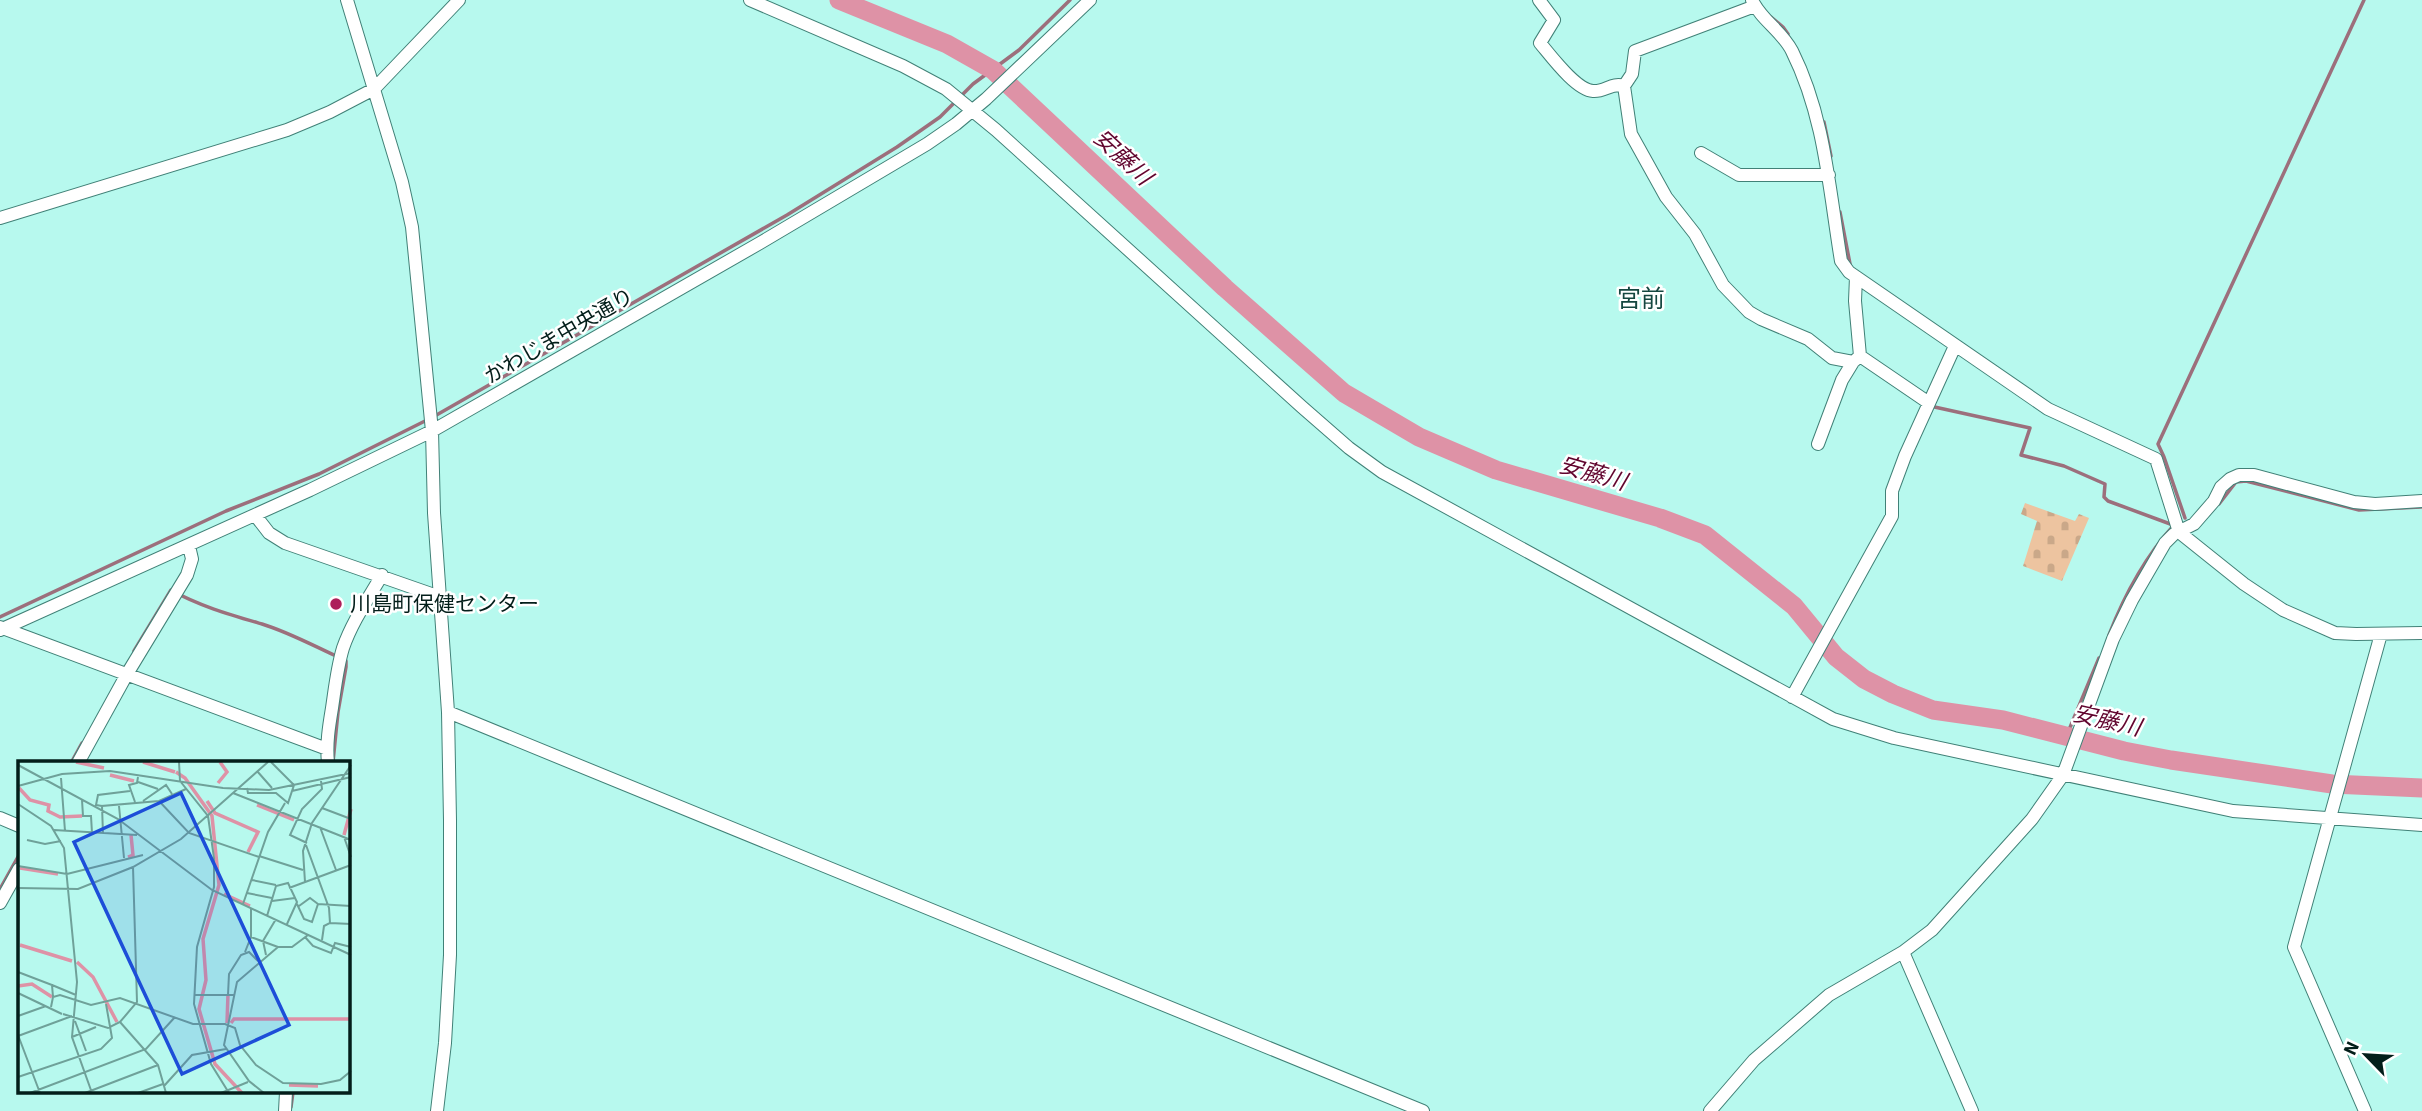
<svg xmlns="http://www.w3.org/2000/svg" width="2422" height="1111" viewBox="0 0 2422 1111" font-family="'Source Sans 3','Noto Sans JP',sans-serif">
<defs>
<pattern id="cemetery-stones" width="16" height="16" patternUnits="userSpaceOnUse" patternTransform="scale(1.75)"><rect width="16" height="16" fill="#edc4a0"/><path d="M2 7V4a2 2 0 0 1 4 0v3zM10 15v-3a2 2 0 0 1 4 0v3z" fill="#caa889"/></pattern>
</defs>
<rect width="100%" height="100%" fill="#b7f9ee"/>
<path fill="url(#cemetery-stones)" d="M2025,503l50,18 4,-7 10,4 -27,63 -39,-15 14,-45 -16,-7z"/>
<g fill="none" stroke-linecap="round" stroke-linejoin="round">
<path stroke="#9c6f7c" stroke-width="3.5" d="M1771,17l12,10 5,7
M1824,122l7,34
M1840,212l11,57
M1930,406l100,22 -9,27 43,11 41,18 -1,13 4,4 65,24
M433,417l354,-202 110,-68 43,-30 33,-33 46,-34 51,-50
M2219,504l17,-22 10,-1 113,29 62,-3
M2185,518l-21,-61 -6,-13 206,-444
M0,617l226,-106 93,-37 108,-54
M2109,635c15,-39 37,-79 65,-110
M134,651l37,-61c28,16 60,25 91,34 26,8 50,21 74,32
M2066,737l33,-79
M333,762l5,-50 8,-45v-6l-3,-1
M71,763l11,-20
M0,889l19,-34
M291,1107l2,-15"/>
<path stroke="#de92a6" stroke-width="19" d="M839,0l108,44 46,26 232,218 119,105 75,44 77,33 164,48 45,17 89,71 42,51 28,22 29,15 40,16 70,10 121,31 47,9 161,24 90,4"/>
<defs>
<path id="minor" d="M347,0l55,182 10,45 20,204 2,82 14,199 2,108v135l-5,88 -8,68
M750,0l153,66 43,23 50,41 306,277 47,41 33,24 451,247 61,19 339,73 189,14
M1539,0l15,20 -14,23c11,13 36,47 53,48 12,1 19,-9 31,-5
M1752,0c9,20 30,31 40,51 33,66 37,138 49,210l8,11 199,137 108,50 23,73 65,52 39,26 52,23 21,1 66,-1
M1755,6l-120,45 -3,23 -8,12 7,48 35,63 29,37 28,51 26,27 12,7 47,20 24,19 21,4 7,-6
M1701,153l38,22h90
M0,218l287,-88 43,-18 44,-23 85,-89
M1856,277l-1,24 5,55
M1860,356l69,47
M1818,444l24,-64 11,-18
M255,515l14,18 16,10 155,54
M0,627l327,122
M0,630l310,-140 122,-59 328,-188 167,-99 29,-20 30,-25 104,-99
M1792,697l100,-181v-25l13,-35 50,-110
M448,712l975,399
M78,763l49,-89 60,-99 5,-16 -3,-13
M328,763c-2,-19 1,-37 4,-55 3,-20 5,-40 11,-60 9,-26 25,-49 39,-73
M0,818l19,8
M0,903l19,-34
M1903,952l69,159
M285,1111l1,-19
M1710,1111l44,-51 75,-65 74,-43 29,-22 100,-111 31,-44 50,-136 19,-39 33,-57 9,-9 20,-10 20,-23 7,-14 9,-8 9,-4h15l100,27 21,2 47,-3
M2365,1111l-71,-164 87,-313"/>
</defs>
<use href="#minor" stroke="#418177" stroke-width="14"/>
<use href="#minor" stroke="#fff" stroke-width="12"/>
</g>
<circle fill="#ad1f5a" stroke="#fff" stroke-width="2.5" cx="336" cy="604" r="7"/>
<g text-anchor="middle" stroke-width="5" stroke-linejoin="round" paint-order="stroke">
<g font-size="21" fill="#031e1a" stroke="#fff">
<text transform="translate(559 336) rotate(-30)" y="7">かわじま中央通り</text>
</g>
<g font-size="21" fill="#031e1a" stroke="#fff" text-anchor="start">
<text x="350" y="611">川島町保健センター</text>
</g>
<g font-size="23" font-style="italic" fill="#61052e" stroke="#fff">
<text transform="translate(1123 157) rotate(43)" y="8">安藤川</text>
<text transform="translate(1593 473) rotate(16)" y="8">安藤川</text>
<text transform="translate(2107 720) rotate(13)" y="8">安藤川</text>
</g>
<g font-size="24" fill="#154740" stroke="#fff">
<text x="1641" y="307">宮前</text>
</g>
</g>
<g transform="translate(18 761)">
<rect width="332" height="332" fill="#b7f9ee"/>
<path fill="none" stroke="#de92a6" stroke-width="3.5" d="M58,1l28,6M125,1l32,10M158,11l9,6 27,38 7,69 -16,54 3,41 -7,29 16,55 27,29M92,14l24,6M200,22l9,-11 -7,-10M1,27l11,12 19,5 -1,6 12,6 22,-1M189,40l8,12 43,19 -10,20M239,44l37,15M326,74l7,-26M110,96l5,-2 -2,-20M2,107l38,6M206,133l26,12M2,184l52,16M59,201l16,15 24,45M0,225l14,-2 20,13M209,262l1,-29M213,262l3,-4h117M271,324l29,1"/>
<path fill="none" stroke="#6fa199" stroke-width="2" d="M161,1l1,19 28,35 6,42v29l-17,60 -3,57 17,60 18,29M0,4l100,54 94,71 139,65M239,10l15,17M43,17l4,53M120,21l20,7M0,25l44,-12 48,-3 113,17 46,2 82,-17M229,27l1,5h28l12,10 6,-18 -23,-23M274,30l59,-14M215,32l118,47M64,39l1,16h8l1,17M125,40l23,-16 6,9M141,40l30,32 70,24M117,41l-6,-17 8,-2 1,-6M0,43l33,22 13,22 13,134 -5,55 20,56M84,45l-6,-1 2,-10 32,-4M101,45l5,52M304,47l29,11M302,66l16,43M36,69l83,5M85,73l-1,-28 57,-5 27,-12M326,76l7,20M9,79l18,4 16,-3M289,82l-17,-8 12,-26 20,-20 -1,-8M288,84l23,63 1,15 -6,3 -2,14M241,95l44,14M0,105l49,8 76,-19M234,119l24,5M287,121l-2,-31 9,-28 39,-58M0,127l60,1 55,-22 48,-28 87,-77M271,127l62,-23M229,132l25,5M254,140l23,-3M225,143l25,-72 17,-29M279,143l7,15 8,3 6,-18 33,2M281,145l11,-8 8,6M233,147v29M249,155l9,-30 12,-3 9,19 -10,22M312,162l21,1M287,176l8,9 18,7 4,-10 16,4M0,191l1,-64M227,191l6,-15 27,10M248,194l-3,-14 13,-22M0,211l34,13 1,12M34,224l24,10M0,232l44,21M176,234h41M210,234l1,-21 12,-19 8,-3 9,9M33,246l2,-10 7,-2 31,10 29,-7 73,26h32l10,4 5,17 16,20 27,18 38,1 19,-4 11,-9M45,253l45,14 12,-6 17,-20 -4,-135M0,255l28,-10M57,260l11,30M102,261l38,43 8,28M0,274l22,58M0,275l54,-20M54,276l24,-10M0,316l83,-28 11,-11 -6,-34M146,325l28,-31 34,-6M12,332l116,-44 29,-32M67,332l73,-28M120,332l25,-9M203,332l27,-11M246,332l-15,-12 -25,-36 13,-63 41,-35h14l16,-12"/>
<path fill="#1d4ed8" fill-opacity="0.15" stroke="#1d4ed8" stroke-width="3.5" d="M163,32l108,232 -107,49 -108,-232z"/>
<rect width="332" height="332" fill="none" stroke="#031e1a" stroke-width="3.5"/>
</g>
<g transform="translate(2366 1055) rotate(295)" stroke="#ffffff" stroke-width="5" paint-order="stroke">
<path d="M0-5L12 26L0 18L-12 26Z" fill="#031e1a"/>
<text y="-10" font-size="19" font-weight="bold" text-anchor="middle" fill="#031e1a">N</text>
</g>
</svg>
